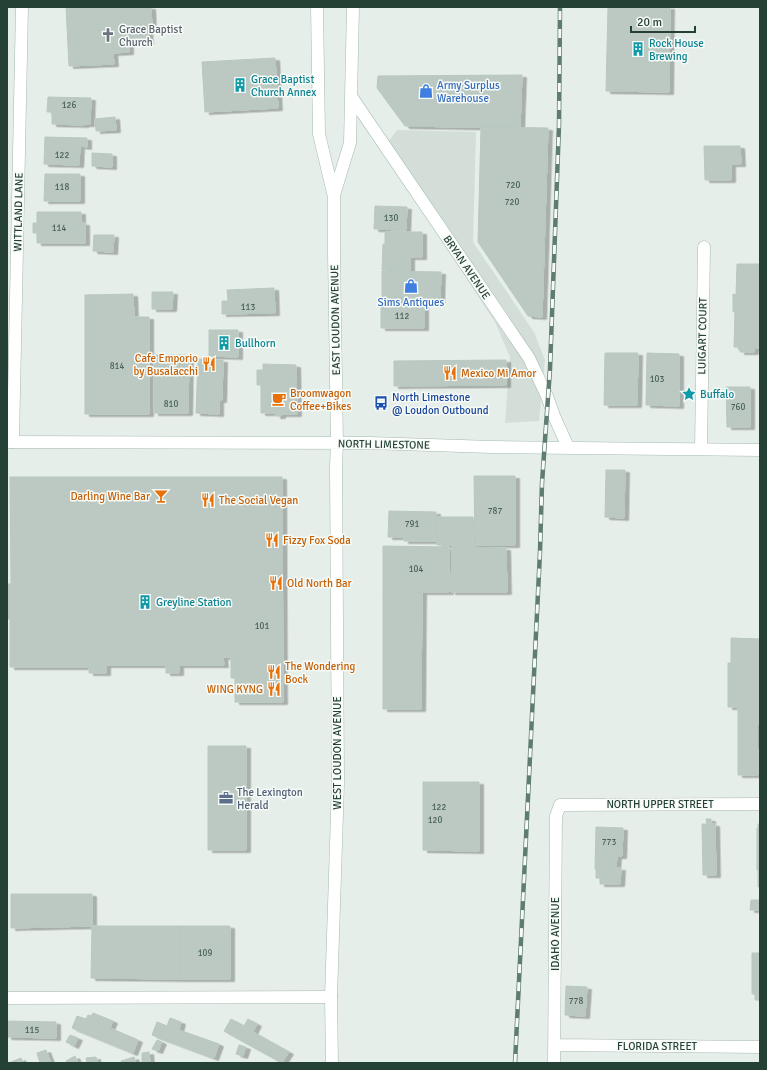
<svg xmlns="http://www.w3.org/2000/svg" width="767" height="1070" viewBox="0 0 767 1070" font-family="Signika,sans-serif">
<defs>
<filter id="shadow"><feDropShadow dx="4.5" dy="2.5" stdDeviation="0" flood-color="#0004"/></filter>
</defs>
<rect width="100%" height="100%" fill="#e6eeea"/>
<path fill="#d4ded8" d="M397,130l79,2 -3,110 61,90 11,28 -6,61 -34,2 5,-66 -15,-35 -113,-172z"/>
<path fill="#bbc9c2" stroke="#b8c8c0" filter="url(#shadow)" d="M66,7h85l1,22h-4l1,13 -20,1v9l-16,1 1,11 -45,2z
M608,7h62l-1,85 -63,-1z
M275,58l3,50 -73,4 -3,-50z
M522,75l-2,53 -115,-2 -28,-38 1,-12z
M48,97l43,1 -1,26h-5l-1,1 -32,-1v-12h-5z
M115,117l1,13 -20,1 -1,-12z
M481,127l67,1 -6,189 -14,-1 -50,-74z
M45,137l42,1v9l-7,-1 -1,19 -35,-1z
M704,146h36l1,18h-10v16h-26z
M92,153l20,1v13l-20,-1z
M45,174h35v27h-36z
M375,206l32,1 -1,23 -32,-1z
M37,212h44v11h4v20h-48v-10h-4v-10h4z
M385,232h37v25h-12v13h-28l1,-26h2z
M94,235h20l-1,17 -20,-1z
M737,264h23v84h-6v4h-14v-5h-6l1,-36 -2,1v-18l3,1z
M382,271l59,1 -1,29 -58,-1z
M274,288l1,25 -53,1v-13h6l-1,-11z
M152,292h21l-1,17h-20z
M133,294l1,23h15v97h-64v-119z
M381,304h43v24h-43z
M209,330h29v27l-29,-1z
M605,353h33l-1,52h-33z
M647,353l32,1v52l-33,-1z
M154,355h35l-1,58h-34z
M198,359l25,1 -1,40h-3v14l-23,-1z
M506,360v25l-112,1v-25z
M263,364l33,1 1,49h-16v2h-5v-3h-15v-28h-4v-15h6z
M726,387h24v40h-23z
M606,470h19l-1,48 -19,-1z
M474,476h41v69h-40z
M10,477h272l1,225h-48v-24h-4v-21h-8l1,8h-45v8h-13v-8h-60v8h-17v-6h-79v-48h-3v-35h4z
M389,511l47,1v29h-32v-4h-16z
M436,517h37l2,28h-38z
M383,546l66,1v45h-66z
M452,547l54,1 1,44h-56z
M383,592h39l-1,117h-38z
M731,638l29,1v85h-3v26h3v14h-2v11h-20v-68h-10v-44h3z
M208,746h38v104h-38z
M423,782h56v69l-56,-1z
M706,819h5v5h4l1,51h-13l-1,-51h5z
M758,824h2v63h-2v-17h-1v-42l1,1z
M596,827l27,1 -1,28h-5l-1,12h5l-1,16h-20v-6h-4v-9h-1z
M11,894h81v32l-81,2z
M751,900h9v10h-10z
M92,926h88v53l-89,-1z
M180,926h50v53h-50z
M752,953h8v47h-5v-6h-3z
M566,986l21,1 -2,29 -20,-1z
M93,1013l20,8 -3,7 28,12 -5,13 -61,-25 5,-12 9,3 2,-4 3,1z
M170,1018l11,4 -2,8 40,14 -5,14 -62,-23 5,-13 10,4z
M231,1019l13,7 4,-7 9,5 -4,8 36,20 -7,11 -58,-32z
M7,1021l49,1v16l-49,-1z
M70,1035l8,3 -4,8 -8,-4z
M157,1040l5,2 -4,9 -6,-2z
M239,1045l7,2 -3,9 -7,-2z
M46,1050l5,13h-11l-3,-10z
M149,1052l1,11h-8v-10z
M75,1056l3,7h-11l-1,-2z
M96,1057l1,6h-10l-1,-5z
M134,1057l2,6h-14l-1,-2z
M21,1058l2,5h-11l-1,-1z"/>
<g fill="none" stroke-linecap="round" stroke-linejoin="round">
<defs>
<path id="street" d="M13,442l9,-435
M701,449l3,-202
M7,998l324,-1
M554,1045l206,2
M554,1063l2,-247 4,-11 200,-1"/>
<path id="secondary" d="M317,7l2,127 15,63v56l3,190 -1,23 2,317 -7,214 1,66
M351,96l178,262 18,38 7,20 14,31
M334,195l16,-52 3,-136
M7,442l363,1 122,4 268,3"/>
</defs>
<use href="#street" stroke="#a8b7b0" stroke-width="13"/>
<use href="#secondary" stroke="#a4bab0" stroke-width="13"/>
<use href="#street" stroke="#fff" stroke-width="12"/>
<use href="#secondary" stroke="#fff" stroke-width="12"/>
<defs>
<path id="rail" d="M515,1063l25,-511 2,-69 8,-114 9,-244 1,-118"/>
</defs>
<use href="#rail" stroke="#5f7c71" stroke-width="4.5"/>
<use href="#rail" stroke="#f7fbf8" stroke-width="3" stroke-dasharray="9" stroke-linecap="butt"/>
</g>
<defs>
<symbol id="church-bare" viewBox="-9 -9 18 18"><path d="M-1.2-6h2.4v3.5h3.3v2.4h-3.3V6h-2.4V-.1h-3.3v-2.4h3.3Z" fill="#6b7280" stroke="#f7fbf8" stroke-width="2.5" paint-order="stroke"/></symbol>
<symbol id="building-bare" viewBox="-9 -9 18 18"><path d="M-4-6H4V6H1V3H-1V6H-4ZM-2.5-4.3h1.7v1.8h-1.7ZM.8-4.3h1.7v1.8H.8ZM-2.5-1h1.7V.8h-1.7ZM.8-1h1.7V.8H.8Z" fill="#0f9aa8" stroke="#f7fbf8" stroke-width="2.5" paint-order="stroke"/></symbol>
<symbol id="shop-bare" viewBox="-9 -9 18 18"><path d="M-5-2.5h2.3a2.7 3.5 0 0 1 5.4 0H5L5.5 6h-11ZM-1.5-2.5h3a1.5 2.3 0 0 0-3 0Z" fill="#3f7fe0" stroke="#f7fbf8" stroke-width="2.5" paint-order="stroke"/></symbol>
<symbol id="restaurant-bare" viewBox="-9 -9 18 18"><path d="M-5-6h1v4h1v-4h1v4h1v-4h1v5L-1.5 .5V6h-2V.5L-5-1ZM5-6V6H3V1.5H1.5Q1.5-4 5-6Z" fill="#e8710a" stroke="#f7fbf8" stroke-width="2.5" paint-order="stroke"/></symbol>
<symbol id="sight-bare" viewBox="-9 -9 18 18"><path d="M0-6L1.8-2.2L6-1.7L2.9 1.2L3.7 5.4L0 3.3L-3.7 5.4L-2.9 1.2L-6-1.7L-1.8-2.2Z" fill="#0f9aa8" stroke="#f7fbf8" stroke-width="2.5" paint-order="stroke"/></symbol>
<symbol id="cafe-bare" viewBox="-9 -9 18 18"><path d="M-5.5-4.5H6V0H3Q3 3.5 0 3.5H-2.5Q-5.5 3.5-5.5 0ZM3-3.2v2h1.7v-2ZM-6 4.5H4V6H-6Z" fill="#e8710a" stroke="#f7fbf8" stroke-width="2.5" paint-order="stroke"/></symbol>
<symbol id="bus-bare" viewBox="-9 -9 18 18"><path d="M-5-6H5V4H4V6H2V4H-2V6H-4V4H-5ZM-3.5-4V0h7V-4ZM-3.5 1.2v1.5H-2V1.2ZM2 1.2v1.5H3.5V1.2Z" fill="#1a4fb4" stroke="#f7fbf8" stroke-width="2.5" paint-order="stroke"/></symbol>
<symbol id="bar-bare" viewBox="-9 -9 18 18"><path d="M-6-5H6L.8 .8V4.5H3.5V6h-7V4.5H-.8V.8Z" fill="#e8710a" stroke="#f7fbf8" stroke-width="2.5" paint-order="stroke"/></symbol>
<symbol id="office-bare" viewBox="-9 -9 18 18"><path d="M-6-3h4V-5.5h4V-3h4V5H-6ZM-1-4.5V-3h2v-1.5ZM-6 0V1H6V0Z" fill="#5c6f8a" stroke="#f7fbf8" stroke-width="2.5" paint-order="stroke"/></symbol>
</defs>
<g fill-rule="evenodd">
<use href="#church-bare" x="98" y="25" width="20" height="20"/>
<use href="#building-bare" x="628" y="39" width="20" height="20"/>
<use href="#building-bare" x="230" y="75" width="20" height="20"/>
<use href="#shop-bare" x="416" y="81" width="20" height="20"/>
<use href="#shop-bare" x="401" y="276" width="20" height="20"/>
<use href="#building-bare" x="214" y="333" width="20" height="20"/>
<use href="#restaurant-bare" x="199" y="354" width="20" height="20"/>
<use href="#restaurant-bare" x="440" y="363" width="20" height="20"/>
<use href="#sight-bare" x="679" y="384" width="20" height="20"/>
<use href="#cafe-bare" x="269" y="389" width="20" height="20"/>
<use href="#bus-bare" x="371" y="393" width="20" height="20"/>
<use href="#bar-bare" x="151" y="486" width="20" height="20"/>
<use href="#restaurant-bare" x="198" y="490" width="20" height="20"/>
<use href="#restaurant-bare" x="262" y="530" width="20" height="20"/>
<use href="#restaurant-bare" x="266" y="573" width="20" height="20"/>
<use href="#building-bare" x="135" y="592" width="20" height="20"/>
<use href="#restaurant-bare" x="264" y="662" width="20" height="20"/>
<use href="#restaurant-bare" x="264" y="679" width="20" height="20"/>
<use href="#office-bare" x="216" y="788" width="20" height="20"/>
</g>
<g text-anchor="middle" stroke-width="3" stroke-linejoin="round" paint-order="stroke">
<g font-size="9" fill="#4a6359">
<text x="69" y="108">126</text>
<text x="62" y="158">122</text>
<text x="513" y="188">720</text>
<text x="62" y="190">118</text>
<text x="512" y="205">720</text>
<text x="391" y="221">130</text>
<text x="59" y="231">114</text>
<text x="248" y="310">113</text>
<text x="402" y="319">112</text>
<text x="117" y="369">814</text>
<text x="657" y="382">103</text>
<text x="171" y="407">810</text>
<text x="738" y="410">760</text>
<text x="495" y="514">787</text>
<text x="412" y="527">791</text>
<text x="416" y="572">104</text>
<text x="262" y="629">101</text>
<text x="439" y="810">122</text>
<text x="435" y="823">120</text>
<text x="609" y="845">773</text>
<text x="205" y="956">109</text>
<text x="576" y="1004">778</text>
<text x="32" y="1033">115</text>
</g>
<g font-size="11" fill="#5b616d" stroke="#f7fbf8" text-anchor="start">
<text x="119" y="33">Grace Baptist<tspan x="119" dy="13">Church</tspan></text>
</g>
<g font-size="11" fill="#0d838f" stroke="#f7fbf8" text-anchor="start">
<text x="649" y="47">Rock House<tspan x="649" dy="13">Brewing</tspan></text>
<text x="251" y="83">Grace Baptist<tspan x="251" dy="13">Church Annex</tspan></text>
<text x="235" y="347">Bullhorn</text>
<text x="700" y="398">Buffalo</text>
<text x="156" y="606">Greyline Station</text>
</g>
<g font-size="11" fill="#366cbe" stroke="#f7fbf8" text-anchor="start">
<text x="437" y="89">Army Surplus<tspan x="437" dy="13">Warehouse</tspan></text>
<text x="411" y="306" text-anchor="middle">Sims Antiques</text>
</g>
<g font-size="11" fill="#254136" stroke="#f7fbf8">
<text transform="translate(18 212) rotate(-89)" y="4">WITTLAND LANE</text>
<text transform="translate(467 267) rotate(56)" y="4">BRYAN AVENUE</text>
<text transform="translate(335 320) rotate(-91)" y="4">EAST LOUDON AVENUE</text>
<text transform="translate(702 336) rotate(-89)" y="4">LUIGART COURT</text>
<text transform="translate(384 444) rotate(1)" y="4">NORTH LIMESTONE</text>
<text transform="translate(337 753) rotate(-90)" y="4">WEST LOUDON AVENUE</text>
<text x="660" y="808">NORTH UPPER STREET</text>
<text transform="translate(555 934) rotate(-90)" y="4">IDAHO AVENUE</text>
<text x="657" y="1050">FLORIDA STREET</text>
</g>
<g font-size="11" fill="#c56008" stroke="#f7fbf8" text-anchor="start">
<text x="198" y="362" text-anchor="end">Cafe Emporio<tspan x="198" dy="13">by Busalacchi</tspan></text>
<text x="461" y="377">Mexico Mi Amor</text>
<text x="290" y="397">Broomwagon<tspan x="290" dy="13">Coffee+Bikes</tspan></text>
<text x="150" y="500" text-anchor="end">Darling Wine Bar</text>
<text x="219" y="504">The Social Vegan</text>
<text x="283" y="544">Fizzy Fox Soda</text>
<text x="287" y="587">Old North Bar</text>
<text x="285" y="670">The Wondering<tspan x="285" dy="13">Bock</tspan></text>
<text x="263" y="693" text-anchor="end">WING KYNG</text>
</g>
<g font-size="11" fill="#164399" stroke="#f7fbf8" text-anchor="start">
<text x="392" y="401">North Limestone<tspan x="392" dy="13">@ Loudon Outbound</tspan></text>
</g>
<g font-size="11" fill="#4e5e75" stroke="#f7fbf8" text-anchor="start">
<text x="237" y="796">The Lexington<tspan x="237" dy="13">Herald</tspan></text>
</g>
</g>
<rect width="767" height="1070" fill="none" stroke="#254136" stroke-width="16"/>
<path d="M631 26v6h64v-6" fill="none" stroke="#254136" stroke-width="2"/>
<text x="637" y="26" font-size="12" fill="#254136" stroke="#f7fbf8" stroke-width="3" paint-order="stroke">20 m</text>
</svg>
